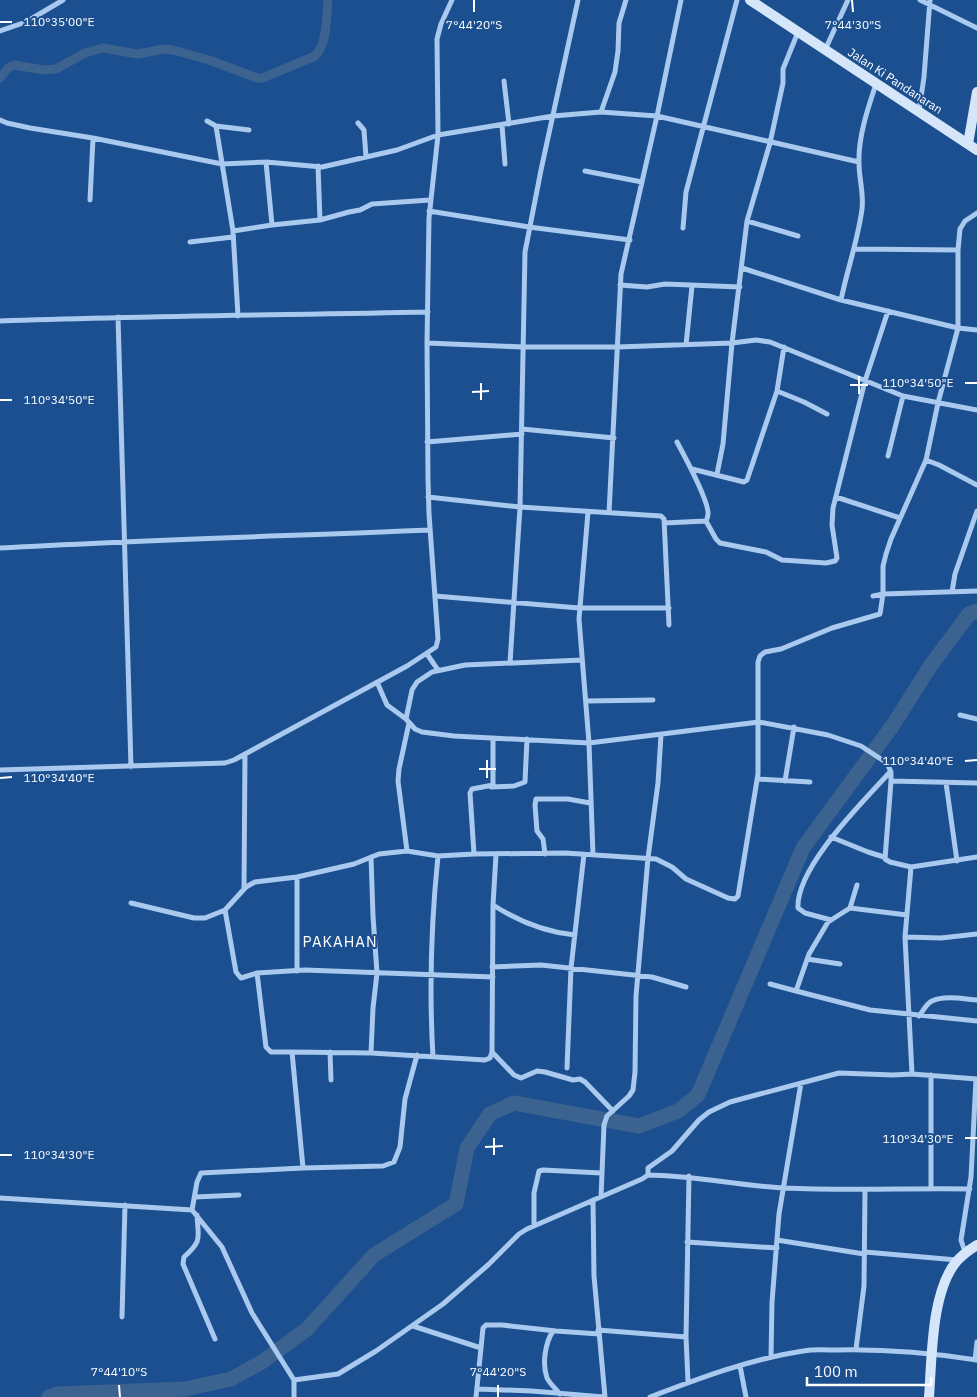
<svg xmlns="http://www.w3.org/2000/svg" width="977" height="1397" viewBox="0 0 977 1397" font-family="'IBM Plex Sans',sans-serif">
<rect width="100%" height="100%" fill="#1b4f8f"/>
<g fill="none" stroke-linecap="round" stroke-linejoin="round">
<path stroke="#3c6290" stroke-width="9" d="M0,78l8,-10 6,-3 30,5 12,-1 29,-16 18,-5 35,6 26,-5 9,1 36,10 48,18h5l15,-6 38,-16c13,-13 11,-39 13,-56"/>
<path stroke="#3c6290" stroke-width="15" d="M49,1397l8,-3 128,-5 46,-10 31,-17 45,-33 67,-74 82,-51 11,-56 23,-34 24,-11 125,23 39,-15 20,-16 105,-247 90,-123 38,-60 38,-51 8,-3"/>
<path stroke="#a9c9ee" stroke-width="5" d="M920,0l57,28
M0,31l26,-9 37,-22
M825,50l23,-50
M504,81l5,43
M919,111l5,-34 6,-77
M601,112l14,-40 3,-21 1,-28 7,-23
M0,120l7,3 23,5 63,10 129,26 44,-2 56,5 75,-17 41,-15 115,-19 48,-4 56,4 202,46
M207,121l9,5 17,105 5,85
M358,123l6,7 2,27
M502,125l3,39
M216,126l33,4
M266,162l6,63
M318,166l2,54
M585,171l57,11
M90,200l3,-62
M429,211l100,16 101,13
M747,221l51,15
M683,228l3,-36 51,-192
M233,231l39,-6 48,-5 29,-8 11,-2 12,-6 58,-4
M190,242l43,-5
M854,249l104,1
M742,268l99,32 117,28 19,2
M620,285l27,2 18,-3 75,3
M841,300c6,-30 17,-60 21,-91 2,-15 -3,-30 -3,-46 -1,-26 9,-55 17,-79
M118,317l13,450
M0,321c143,-5 285,-6 428,-9
M427,343l96,4h94l115,-4 24,-3 14,2 133,54 74,14
M686,345l6,-59
M777,391l27,11 23,12
M522,429l92,9
M427,442l95,-8
M677,442c7,13 32,60 31,72 0,2 -1,5 -2,7
M888,456l15,-60
M926,460l12,-57 20,-75v-78l2,-21 5,-8 12,-8
M692,469l52,13 3,-2 30,-89 7,-44
M717,474l6,-30 9,-101 15,-122 23,-78 13,-60v-14l15,-37
M428,497l92,10 141,9 3,3 5,106
M836,497l64,21
M588,512l-9,107 10,124 4,112
M609,513l12,-239 36,-158 24,-116
M664,523l42,-2 10,18 4,4 46,9 16,8 44,3 9,-2 2,-3 -5,-33 1,-17 32,-127 23,-70
M0,548c143,-8 287,-12 430,-18
M952,592l3,-18 22,-63
M435,596l144,12h90
M873,596l10,-2 94,-3
M427,654l11,16
M510,663l10,-156 5,-255 16,-82 37,-170
M377,682l10,23 19,14 9,10 7,3 32,4 135,7 170,-21 69,13 33,11 26,17 4,9v9l-6,78 5,3 21,5 -6,70 7,137
M586,701l67,-1
M960,715l17,4
M406,719l6,-29 5,-8 15,-10 33,-7 117,-5
M0,770l225,-7 9,-3 173,-94 29,-19 2,-8 -9,-125 -1,-35 -1,-136 2,-125 9,-83 -1,-96 4,-15 11,-24
M757,779l53,3
M785,781l9,-54
M891,781l86,2
M946,783l11,78
M491,787l23,-1 11,-4 2,-43
M831,837l37,15 16,5
M407,851l-9,-70 1,-12 10,-46
M474,854l-4,-61 2,-4 21,-4v-47
M545,854l-2,-15 -6,-8 -2,-26 1,-6h32l22,4
M911,867l66,-10
M857,885l-7,23 -22,14 -19,32 -13,37 74,19 107,11
M244,889l1,-135
M131,903l63,15h11l20,-8 21,-23 9,-5 42,-5 57,-13 25,-10 28,-3 31,5 36,-2 91,-1 91,6 16,8 14,12 42,19 7,1 3,-3 20,-122v-112l2,-6 5,-4 16,-3 51,-21 48,-14 3,-20v-28l3,-12 5,-15 35,-79 13,5 38,20
M493,905c25,16 52,27 82,30
M850,908l57,7
M225,910l11,62 5,6 16,-5 48,-3 188,7
M831,920l-26,-7 -7,-5c-2,-41 65,-106 92,-136
M905,937l36,1 36,-4
M807,959l33,5
M492,967l49,-2 111,12 34,10
M297,971v-94
M257,973l9,74 5,5h21
M770,984l26,7
M919,1016c4,-5 7,-12 13,-15 12,-6 32,-2 45,-1
M330,1052l1,28
M492,1052l22,23 7,3 16,-7 8,1 28,8 7,-1 5,3 28,29
M371,1053l2,-45 4,-35 -4,-57 -2,-59
M433,1057c-4,-68 -2,-133 5,-201
M567,1068l4,-100 13,-114
M303,1168l80,-2 11,-4 6,-15 5,-48 12,-44
M648,1175c45,0 90,11 136,13 62,3 124,0 186,1
M931,1188v-113
M195,1197l44,-2
M601,1197l3,-72 3,-9 22,-20 4,-6 2,-18 1,-76 12,-138 10,-75 3,-48
M0,1198l192,12 30,37 30,66 42,67
M593,1200l1,76 11,121
M192,1210l5,-28 4,-9 102,-5 -11,-116 79,1 114,7 5,-2 2,-6 1,-147 3,-50
M197,1215c1,23 6,25 -13,42l-1,7 32,75
M534,1226v-33l5,-22 4,-1 58,3
M777,1240l87,14
M687,1242l90,6
M865,1252l92,8
M965,1252l-4,-12 10,-63 5,-98
M122,1317l3,-112
M413,1326l68,22 2,-20 3,-3h16l54,6 43,3
M598,1330l88,7
M553,1331c-8,12 -11,33 -6,47 3,6 9,11 13,16
M856,1349l8,-63 1,-96
M771,1357l1,-55 7,-88 22,-131
M975,1360l2,-18
M740,1366l6,31
M688,1382l-2,-45 3,-161
M478,1389l54,2 72,6
M294,1397v-17l44,-6 38,-23 67,-47 45,-39 31,-31 8,-5 115,-50 6,-4v-7l24,-17 27,-31 10,-8 21,-10 109,-29 54,2 19,-1 65,5
M476,1397l5,-49
M650,1397c50,-19 100,-38 153,-46 11,-2 23,-1 34,-1 47,-1 94,3 140,10"/>
<path stroke="#d6e6fa" stroke-width="10" d="M750,0l227,150
M968,144l9,-52
M929,1397c3,-39 2,-104 27,-135 6,-7 13,-12 21,-17"/>
</g>
<path fill="none" stroke="#fff" stroke-width="2" d="M474,0v12M852,0l1,12M0,22h12M859,376v18M481,383v17M965,383h12M850,385h18M472,392l17,-1M0,400h12M487,760v18M965,761l12,-1M479,769h17M0,778l12,-1M494,1138v17M965,1138h12M485,1147l18,-1M0,1155h12M119,1385l1,12M498,1385v12"/>
<g text-anchor="middle" stroke-width="4" stroke-linejoin="round" paint-order="stroke">
<g font-size="12" fill="#fff" stroke="#1b4f8f">
<text transform="translate(895 81) rotate(33)" y="4">Jalan Ki Pandanaran</text>
</g>
<g font-size="15" letter-spacing="1" fill="#fff" stroke="#1b4f8f">
<text x="340" y="947">PAKAHAN</text>
</g>
</g>
<g font-size="12" text-anchor="middle" fill="#fff" stroke="#1b4f8f" stroke-width="4" stroke-linejoin="round" paint-order="stroke">
<text x="59" y="26">110°35'00"E</text>
<text x="474" y="29">7°44'20"S</text>
<text x="853" y="29">7°44'30"S</text>
<text x="918" y="387">110°34'50"E</text>
<text x="59" y="404">110°34'50"E</text>
<text x="918" y="765">110°34'40"E</text>
<text x="59" y="782">110°34'40"E</text>
<text x="918" y="1143">110°34'30"E</text>
<text x="59" y="1159">110°34'30"E</text>
<text x="119" y="1376">7°44'10"S</text>
<text x="498" y="1376">7°44'20"S</text>
</g>
<path d="M807 1377v8h124v-8" fill="none" stroke="#ffffff" stroke-width="2.5"/>
<text x="814" y="1377" font-size="15" fill="#ffffff" stroke="#1b4f8f" stroke-width="4" paint-order="stroke">100 m</text>
</svg>
